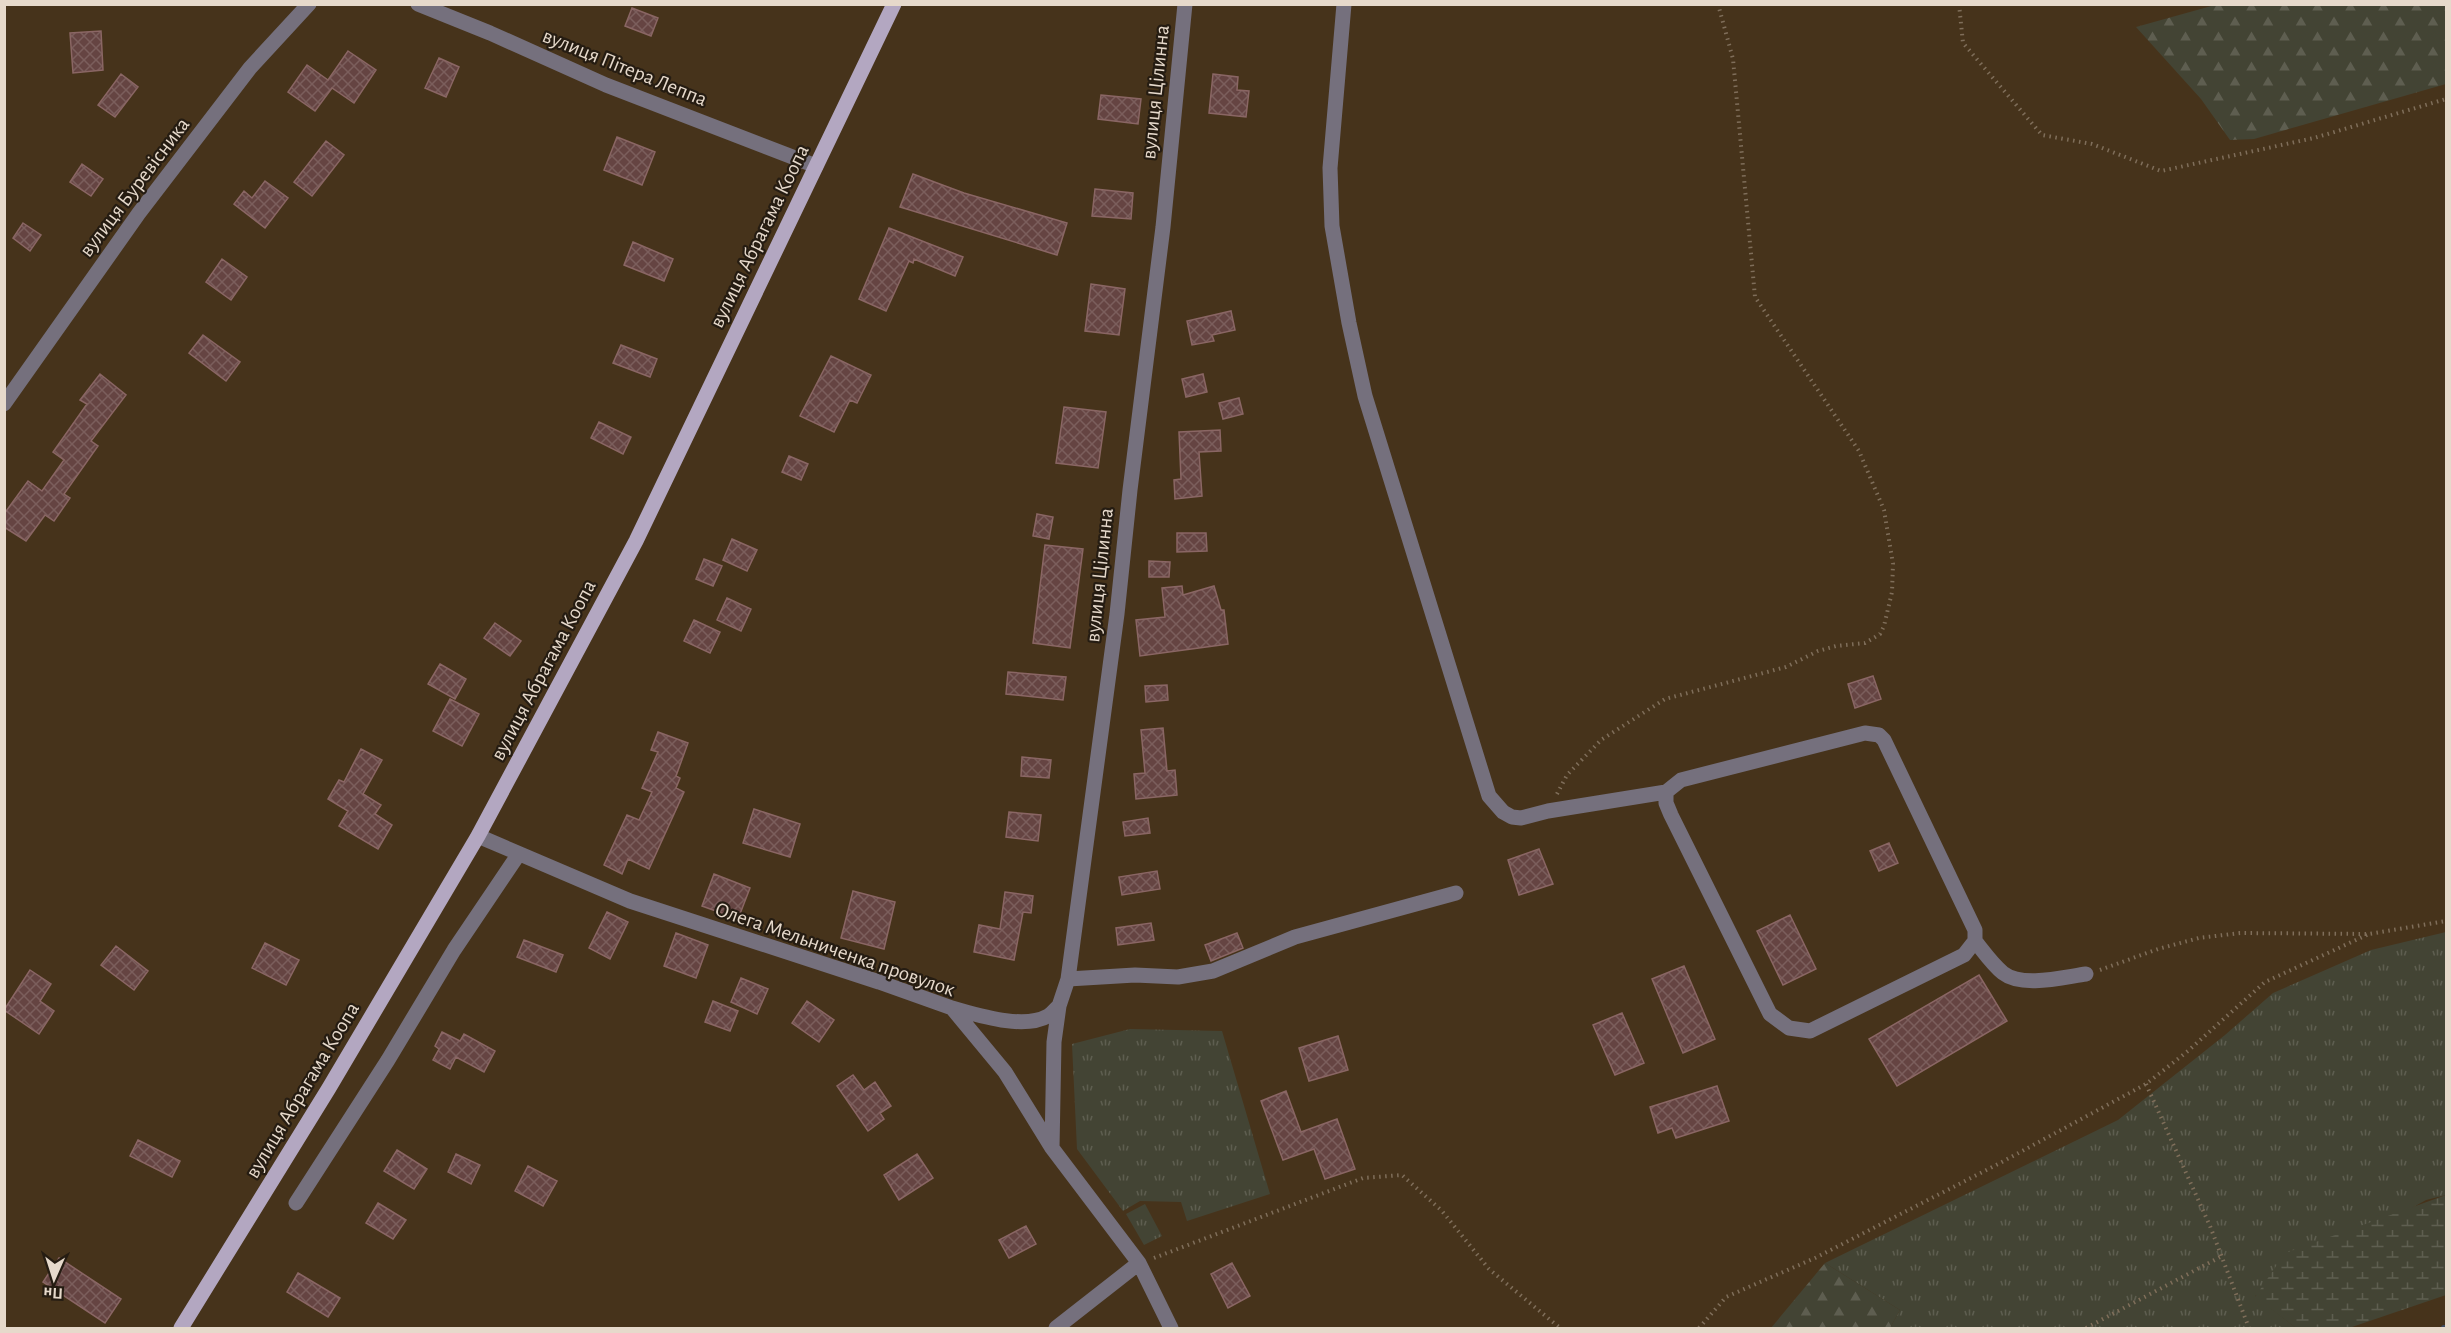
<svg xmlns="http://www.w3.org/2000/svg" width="2451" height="1333" viewBox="0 0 2451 1333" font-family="'Alegreya Sans',sans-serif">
<defs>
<pattern id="grass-tufts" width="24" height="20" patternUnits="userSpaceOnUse" patternTransform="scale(1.5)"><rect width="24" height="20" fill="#434434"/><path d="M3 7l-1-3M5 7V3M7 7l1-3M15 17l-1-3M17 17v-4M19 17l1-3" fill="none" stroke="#5e5e50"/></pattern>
<pattern id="forest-firs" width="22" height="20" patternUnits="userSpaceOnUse" patternTransform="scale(1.5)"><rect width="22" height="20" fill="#434434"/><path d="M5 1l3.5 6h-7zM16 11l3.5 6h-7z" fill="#5e5e50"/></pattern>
<pattern id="wetland-marsh" width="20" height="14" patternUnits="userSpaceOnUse" patternTransform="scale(1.5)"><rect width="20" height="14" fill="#434434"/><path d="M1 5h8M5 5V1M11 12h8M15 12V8" fill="none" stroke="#5e5e50"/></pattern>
<pattern id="building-cross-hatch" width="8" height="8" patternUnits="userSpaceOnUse" patternTransform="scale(1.5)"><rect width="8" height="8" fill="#654442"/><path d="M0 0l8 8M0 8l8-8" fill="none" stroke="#7b5e5c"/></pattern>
</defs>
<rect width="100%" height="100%" fill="#46331b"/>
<path fill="url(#grass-tufts)" d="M2446,932v263l-20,5 -171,96 41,32h-406l10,-18 -75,-47 293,-143 107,-85 48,-42 98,-43z
M1130,1029l92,2 48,163 -83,27 -6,-19 -41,-1 -17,10 -46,-62 -5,-105z
M1145,1204l17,32 -18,9 -18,-31z"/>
<path fill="url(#forest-firs)" d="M2215,5h231v79l-192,55 -24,1 -29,-41 -65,-72z
M1825,1263l75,47 -10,18h-119z"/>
<path fill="url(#wetland-marsh)" d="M2446,1195v100l-97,33h-53l-41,-31 30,-44z"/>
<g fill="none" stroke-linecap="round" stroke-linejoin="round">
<path stroke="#3e4c62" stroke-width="6" d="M2444,1328h2"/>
</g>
<path fill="url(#building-cross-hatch)" stroke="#8a6664" stroke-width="1.5" d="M632,8l26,10 -7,18 -26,-10z
M101,31l2,39 -30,3 -3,-40z
M348,51l28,19 -22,33 -22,-15 -17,23 -27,-19 19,-27 21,15z
M439,58l20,9 -13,30 -21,-9z
M121,74l17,13 -23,30 -17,-12z
M1213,74l25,3 -1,13 12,1 -3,26 -37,-4z
M1101,95l40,4 -3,25 -40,-5z
M617,137l38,15 -13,33 -38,-15z
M326,141l18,14 -32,41 -18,-14z
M82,164l21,15 -12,17 -21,-14z
M913,174l51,19 103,30 -10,32 -157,-48z
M265,181l23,17 -23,30 -31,-24 10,-13 8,7z
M1095,189l38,4 -2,26 -39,-3z
M23,223l18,12 -11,16 -17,-13z
M889,228l74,29 -8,19 -41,-17 -1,4 -4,-2 -23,50 -27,-12z
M633,242l40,17 -9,22 -40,-16z
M222,259l25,18 -16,23 -25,-18z
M1091,284l34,5 -6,46 -34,-4z
M1231,311l4,19 -23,5 2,6 -22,4 -5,-24z
M203,335l37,27 -14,19 -37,-28z
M621,345l36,14 -7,18 -37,-14z
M831,356l40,19 -14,28 -7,-3 -16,32 -34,-16z
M100,374l26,21 -35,46 7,5 -34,48 6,4 -16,23 -9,-6 -19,26 -22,-14v-13l24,-33 14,10 22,-31 -11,-8 34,-48 -7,-4z
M1203,374l4,18 -21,5 -4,-18z
M1239,398l4,16 -20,5 -4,-16z
M1064,407l42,5 -8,56 -42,-5z
M599,422l32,15 -8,17 -32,-16z
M1220,430l1,21 -22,1 3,44 -27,3 -1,-19 7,-1 -2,-47z
M789,456l19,8 -7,16 -19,-8z
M1037,514l16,3 -4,22 -16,-3z
M1177,533h29l1,18 -30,1z
M732,539l25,11 -10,21 -24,-11z
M1045,545l38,4 -13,99 -37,-5z
M704,559l18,7 -9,20 -17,-7z
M1149,561l21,1 -1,15h-20z
M1182,586l1,9 31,-9 7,24h3l4,34 -88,12 -4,-36 29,-3 -3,-29z
M727,598l24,11 -10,22 -24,-11z
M694,620l26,12 -10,21 -26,-12z
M495,623l26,18 -11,15 -26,-18z
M440,664l26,15 -11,20 -27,-15z
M1008,672l58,5 -3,23 -57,-6z
M1873,676l8,23 -26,9 -7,-24z
M1167,685l1,15 -22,2 -1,-16z
M450,699l29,15 -17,32 -29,-15z
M1163,728l4,43 8,-1 2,25 -41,4 -2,-25 11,-1 -4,-43z
M658,732l30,11 -12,33 4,2 -4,10 8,4 -35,77 -21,-10 -6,15 -18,-9 23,-50 12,5 13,-28 -10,-4 16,-36 -7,-2z
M361,749l21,11 -19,34 18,11 -6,9 17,11 -14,24 -39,-23 9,-15 -20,-12 11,-19 5,2z
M1022,757l29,3 -2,18 -28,-2z
M754,809l46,15 -10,33 -47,-14z
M1009,812l32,3 -3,26 -32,-4z
M1148,818l2,15 -25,3 -2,-14z
M1889,843l9,20 -19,8 -9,-20z
M1539,849l14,35 -34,11 -11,-35z
M1157,871l3,18 -38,6 -3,-18z
M714,874l36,14 -12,31 -36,-13z
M853,891l42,11 -11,47 -43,-11z
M1005,892l28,4 -2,17 -8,-1 -9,48 -40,-8 5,-27 21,4z
M607,912l21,10 -18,37 -21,-11z
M1790,915l26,54 -33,16 -26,-54z
M1151,923l3,17 -36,5 -2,-17z
M676,933l32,12 -12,33 -32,-12z
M1237,933l6,15 -32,13 -6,-16z
M524,940l39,15 -7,17 -39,-15z
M265,943l34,17 -13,25 -34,-17z
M116,946l32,25 -14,19 -33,-25z
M1684,966l31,73 -32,14 -31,-74z
M30,970l21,14 -11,17 14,10 -15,23 -35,-24z
M1979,975l28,46 -110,65 -28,-47z
M741,978l27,11 -11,25 -26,-12z
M713,1001l25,10 -8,20 -25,-9z
M807,1001l27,19 -15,22 -27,-19z
M1622,1013l22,50 -29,12 -22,-50z
M442,1032l18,9 4,-7 31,17 -11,21 -28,-15 -6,12 -17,-9 6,-11 -4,-3z
M1338,1036l10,34 -39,11 -10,-33z
M853,1075l11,15 11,-8 16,24 -11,7 4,6 -16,12 -31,-45z
M1717,1086l12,35 -53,17 -4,-10 -14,5 -8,-26z
M1286,1091l15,41 36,-13 18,50 -30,10 -11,-30 -31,11 -22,-59z
M138,1140l42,21 -8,16 -42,-21z
M397,1150l30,19 -13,20 -30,-18z
M456,1154l24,11 -9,19 -23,-12z
M917,1154l16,24 -34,22 -15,-25z
M528,1166l29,15 -14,25 -28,-15z
M378,1203l28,17 -13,19 -27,-16z
M1026,1226l10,18 -27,14 -10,-18z
M59,1258l62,41 -16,24 -62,-41z
M1232,1263l18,33 -22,12 -17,-34z
M298,1273l42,25 -12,19 -41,-25z"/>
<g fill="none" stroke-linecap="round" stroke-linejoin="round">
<path stroke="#7f6e5a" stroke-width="4" stroke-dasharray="1.5 4.5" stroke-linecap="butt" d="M1959,4l4,39 79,92 50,9 69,27 153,-33 132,-39
M1557,794l10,-19 34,-35 64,-41 121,-32 32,-16 18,-5 29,-3 7,-4 8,-5 4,-8 8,-34 1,-28 -9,-54 -25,-59 -104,-154 -22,-238 -15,-55
M2100,970l58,-21 41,-11 41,-5 129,1 77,-13
M2146,1084l64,142 39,102
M1154,1258l209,-80 39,-3 40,36 47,58 71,59
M1699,1328l27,-31 89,-39 185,-95 146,-79 42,-33 77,-69 104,-48
M2086,1328l136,-72"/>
<path stroke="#75707d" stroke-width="15" d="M418,4l72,29 116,52 210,81
M1344,4l-14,164 2,58 17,97 16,73 124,400 14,16 9,5 9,1 27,-7 118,-19 15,-12 184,-47 14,2 5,5 91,190v11l-11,14 -154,76 -21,-3 -19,-14 -99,-199 -5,-12v-11
M4,404l135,-191 111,-145 59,-64
M478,836l152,65 249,81 73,26 53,64 47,76 87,115 32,65
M1975,941c9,11 17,23 28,32 19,15 61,4 83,1
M1068,979l67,-4 43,2 35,-6 82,-34 161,-44
M952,1008c26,7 71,22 96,8 4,-2 7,-7 11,-10
M1052,1148l2,-106 5,-36 9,-27 49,-365 13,-124 33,-263 22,-223
M296,1203l92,-143 66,-110 64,-95
M1056,1328l83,-65"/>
<path stroke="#b3a7c1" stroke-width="15" d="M181,1328l148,-240 149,-252 158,-295 258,-537"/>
</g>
<g text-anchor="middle" stroke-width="4.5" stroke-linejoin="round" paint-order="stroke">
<g font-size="21" fill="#e6d9cb" stroke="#251c12">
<text transform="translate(625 67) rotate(22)" y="7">вулиця Пітера Леппа</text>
<text transform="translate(1155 92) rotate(-84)" y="7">вулиця Цілинна</text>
<text transform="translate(134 187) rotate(-53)" y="7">вулиця Буревісника</text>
<text transform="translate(759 236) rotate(-64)" y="7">вулиця Абрагама Коопа</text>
<text transform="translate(1099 575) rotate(-84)" y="7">вулиця Цілинна</text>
<text transform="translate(543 670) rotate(-62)" y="7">вулиця Абрагама Коопа</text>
<text transform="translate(835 949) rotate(19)" y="7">Олега Мельниченка провулок</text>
<text transform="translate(302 1090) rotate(-59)" y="7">вулиця Абрагама Коопа</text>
</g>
</g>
<rect width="2451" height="1333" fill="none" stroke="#e6d9cb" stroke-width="12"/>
<g transform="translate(54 1279) rotate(183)" stroke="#251c12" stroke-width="4.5" paint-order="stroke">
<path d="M0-4.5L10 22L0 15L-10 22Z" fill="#e6d9cb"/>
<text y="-9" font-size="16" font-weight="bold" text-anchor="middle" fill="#e6d9cb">Пн</text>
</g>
</svg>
